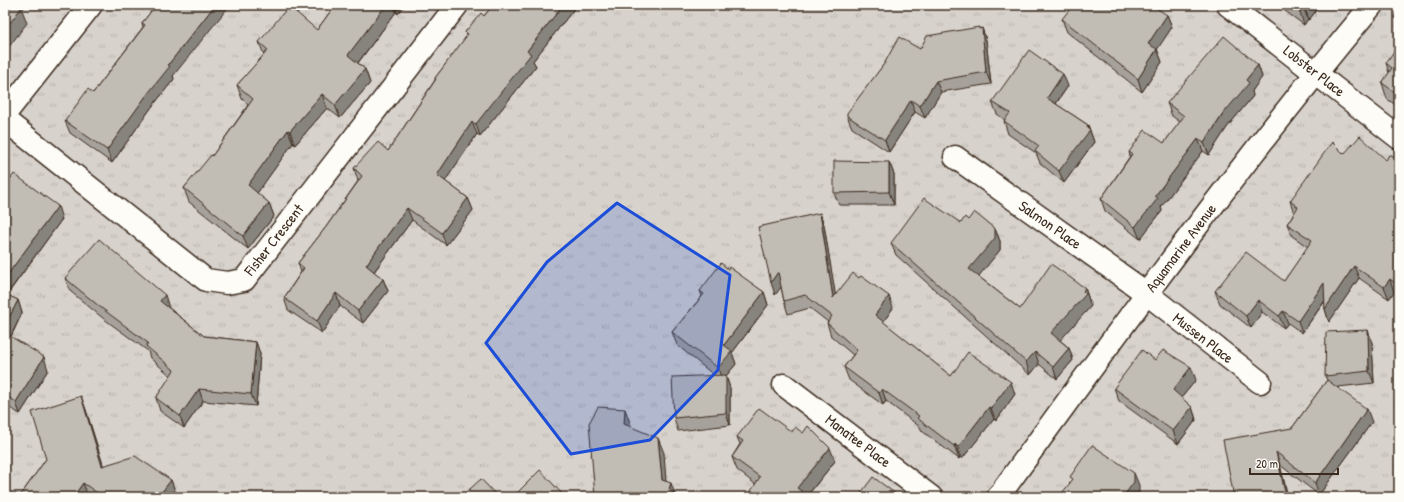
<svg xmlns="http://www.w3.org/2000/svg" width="1404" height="502" viewBox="0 0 1404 502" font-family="'Patrick Hand',sans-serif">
<defs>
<pattern id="grass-tufts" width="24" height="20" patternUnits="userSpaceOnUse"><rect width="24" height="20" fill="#d7d2cc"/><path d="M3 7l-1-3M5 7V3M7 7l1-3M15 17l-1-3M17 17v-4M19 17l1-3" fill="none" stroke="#b9b4af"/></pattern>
</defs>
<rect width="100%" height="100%" fill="#f1efea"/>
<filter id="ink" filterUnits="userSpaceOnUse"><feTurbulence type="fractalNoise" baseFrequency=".025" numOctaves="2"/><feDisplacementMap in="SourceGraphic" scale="8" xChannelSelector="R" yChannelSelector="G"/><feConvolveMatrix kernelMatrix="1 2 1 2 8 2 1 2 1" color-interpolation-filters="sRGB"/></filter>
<g filter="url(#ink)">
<path fill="url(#grass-tufts)" stroke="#897e75" d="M5,5h1394v492h-1394z"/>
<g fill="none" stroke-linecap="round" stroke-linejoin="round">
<defs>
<path id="minor" d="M1228,5l171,133
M5,114l86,-109
M5,120l201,160 21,3 17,-3 213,-275
M955,157l191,136 114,89
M784,385l147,112
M998,497c121,-167 242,-334 374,-492"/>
</defs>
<use href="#minor" stroke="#3b2a1e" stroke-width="25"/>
<use href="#minor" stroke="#fdfcf7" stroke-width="22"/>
</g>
<path fill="#a6a29b" stroke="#3b2a1e" d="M156,5l18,74 -23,29 -39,55 -42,-30 -5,-12 28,-28 50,-66 -1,-4z
M335,5h70l-7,9 -2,-2 -38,51 7,6 5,14 -30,35 -13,-10 -32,37 -2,-2 -36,50 12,10 5,13 -26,33 -59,-47 -5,-14 28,-32 36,-51 -6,-6 -5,-14 27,-30 -5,-13 58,-12z
M493,5h84l-44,56 3,5 -56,70 -3,-2 -32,47 23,17 5,12 -27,35 -34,-25 -38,52 9,7 5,12 -25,32 -23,-17 -18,27 -34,-23 -4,-12 17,-26 -3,-9 28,-36 32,-46 -4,-13 34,-17 47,-71v-2l32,-42 -2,-4 19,-16z
M1277,5h43l-11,15 -1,-1 -4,6z
M1167,15l5,12 -15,22 5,13 -20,30 -75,-60 -5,-13z
M982,28l4,12 5,44 -50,8 -16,26 -10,-6 -26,40 -37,-24 -5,-12 37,-52 36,-15z
M1399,46v61l-12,-8 -5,-16 7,-10 -3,-10z
M1258,65l4,12 -10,14 1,5 -25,30 -19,29 -6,-4 -42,56 1,4 -22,28 -35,-28 -4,-12 29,-43 -1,-4 35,-9 16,-21 -8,-6 -5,-13z
M1068,86l-12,18 32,21 6,17 -30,41 -24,-20 -4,-10 -28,-19 -4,-13 1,-1 -8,-6 -5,-12z
M1344,154l42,6 13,1v134l-5,-3 -5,7 -30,-21 -30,44 -4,-13v-8l-23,32 -14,-10 -4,5 -22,-16 -11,16 -31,-24 -5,-13 69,-10 24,-34 -16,-11 -5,-12 7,-11 -4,-12z
M889,162l5,12v31h-55l-5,-12z
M5,186l57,33 -55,76 11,5 4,13 -11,24 37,33 -28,44 -15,-9z
M820,213l4,12 11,70 58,13 -10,14 68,54 64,18 -19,27 -2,-2 -32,40 -2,-2 -1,2 -37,-28 -2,-4 -34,-26 -3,4 -34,-25 -5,-13 9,-12 -22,-19 -4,-13 1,-1 -18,-14 -22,6 -4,-13 -3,-14 -6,8z
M961,223l34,6 5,12v9l-22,26 42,33 65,-21 4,12v1l2,5 -31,34 9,8 4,12 -16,19 -18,-15 -9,11 -134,-120 -5,-12z
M728,269l36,23 4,13 -36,48 4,11 -10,12 4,12v37l-52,6 -4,-13 41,-42 -38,-31 -5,-13 30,-36 -2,-5z
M65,278l104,30 35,28 52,6 4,12 -4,52 -53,-5 -19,27 -24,-17 -4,-13 15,-22 -21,-18 -2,-7 -44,-32 -34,-28z
M1368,330l4,13 2,40 -36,4 34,35 -53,73 -39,-30 8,32h-55h1l58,-69 35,-48 -2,-4z
M1155,360l41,20 -15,18 11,9 4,13 -18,24 -59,-43 -5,-13z
M81,396l5,14 17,56 68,14 5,14 -3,3h-158l5,-1 26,-37z
M792,432l43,29 -27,34 -53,-11 -18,-14 -5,-13 8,-13 -3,-7z"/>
<path fill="#87847e" stroke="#3b2a1e" d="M14,5h12l-4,5 5,13 -22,29v-22z
M215,5h15l-57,71 1,3 -23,29 -39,55 -5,-13 61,-85z
M386,5h7l3,7 -43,57 -5,-14z
M395,5h10l-7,9z
M563,5h14l-44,56 3,5 -56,70 -4,-12 51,-73z
M1307,5h13l-11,15 -4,-12z
M1303,7l5,12 -4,6 -4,-13z
M1167,15l5,12 -19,29 -5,-12z
M982,28l4,12 5,44 -5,-12z
M1157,49l5,13 -20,30 -4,-13z
M1258,65l4,12 -10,14 1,5 -25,30 -19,29 -5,-12 42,-63z
M365,69l5,14 -30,35 -5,-13z
M1063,74l5,12 -17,24 -4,-12z
M936,81l5,11 -16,26 -5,-12z
M322,94l5,14 -32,37 -5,-14z
M911,100l4,12 -26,40 -4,-12z
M472,122l5,12 -36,53 -4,-12z
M1088,125l6,17 -30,41 -5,-12z
M288,130l5,13 -40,56 -5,-14z
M1198,139l5,12 -42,56 1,4 -22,28 -5,-12 20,-31z
M889,162l5,12v31l-5,-13z
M468,198l5,12 -27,35 -4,-12z
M269,203l5,13 -26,33 -5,-13z
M58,206l4,13 -57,78v-19z
M407,208l5,12 -42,57 -4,-12z
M820,213l4,12 14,85 -5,-12z
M995,229l5,12v9l-26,32 -5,-13z
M1354,266l5,12 -30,44 -4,-13z
M778,272l5,13 -8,10 -4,-13z
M383,279l5,12 -25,32 -5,-12z
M1390,279l4,13 -5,7 -5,-12z
M1324,283l4,13 -26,37 -4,-12z
M1085,288l4,12v1l2,5 -35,39 -5,-12z
M764,292l4,13 -36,48 4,11 -10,12 4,12v37l-4,-12 -4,-32 -4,-13 6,-23z
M336,293l4,13 -18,27 -5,-12z
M165,295l4,13 -4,6 -5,-13z
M889,296l4,12 -14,20 -4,-13z
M18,300l4,13 -15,31 -2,-6v-12z
M1258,300l4,12 -11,16 -5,-12z
M1283,311l5,12 -4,5 -5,-12z
M1368,330l4,13 2,40 -5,-12z
M256,342l4,12 -4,52 -5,-12z
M1069,348l4,12 -16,19 -4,-12z
M1035,352l4,12 -9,11 -4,-13z
M44,357l4,13 -28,44 -4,-12z
M1191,367l5,13 -19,23 -4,-13z
M1011,382l4,12 -19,27 -5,-13z
M199,389l4,12 -19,27 -4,-12z
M882,389l4,12 -3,4 -4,-12z
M81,396l5,14 22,70 -6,-14z
M989,407l5,12 -32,40 -4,-12z
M1192,407l4,13 -18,24 -5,-13z
M625,409l6,16 -2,14 -5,-15z
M1367,409l5,13 -53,73 -4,-12z
M658,438l6,15 3,42 -5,-15z
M955,444l5,13 -1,2 -5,-13z
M830,448l5,13 -29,36 -9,-9z
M1276,452l4,13 8,32h-2z
M1134,473l5,12v10l-2,2h-14z
M171,480l5,14 -3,3h-15z
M83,483l5,14h-15z
M671,483l5,14 -7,-8z"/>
<path fill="#c1bcb4" stroke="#3b2a1e" d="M5,5h13l3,3 -16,22z
M156,5h59l-47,60 2,1 -24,30 -39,54 -42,-29 23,-32 5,4 52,-68 -3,-2z
M335,5h51l-38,50 17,14 -30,36 -13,-11 -32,37 -2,-1 -40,55 21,18 -26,33 -59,-48 27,-33 1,1 41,-57 -16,-14 31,-35 -9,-8 30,-36 28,24z
M493,5h70l-36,46 4,3 -55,70 -4,-2 -35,53 31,23 -26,35 -35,-25 -41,57 17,14 -25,32 -22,-18 -19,28 -33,-23 20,-30 -6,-5 28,-36 36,-51 -8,-8 24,-26 10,9 48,-72 -1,-1 33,-44 -3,-2 16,-19 3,3z
M1073,5h79l15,10 -19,29 9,5 -19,30 -76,-60z
M1290,5h17l-2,3 -2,-1 -3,5z
M979,27v2l3,-1 4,44 -50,9 -16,25 -9,-6 -26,40 -38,-24v-3l37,-49 15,-27 21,12 7,-13z
M1224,36l34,29 -12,15 3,3 -26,31 -19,29 -6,-4 -43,57 3,2 -23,29 -34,-28 31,-45 -3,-2 16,-22 19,13 20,-27 -17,-13z
M1398,45l1,1v49l-17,-12 10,-15 -6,-5z
M1029,50l34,24 -16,24 41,27 -1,2 3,3 -31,41 -24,-20 4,-5 -35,-25 6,-8 -18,-11z
M1360,136l26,24 3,-5h3l7,6v125l-9,-7 -6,8 -30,-21 -29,43 -1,-26 -26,38 -15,-10 -4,5 -21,-16 -12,16 -31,-25 31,-39 38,29 28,-41 -25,-16 11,-17 -8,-6 42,-59 12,12z
M834,161l55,1v30l-55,1z
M14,174l44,32 -53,72v-92z
M924,198l37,25 4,-6 3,3 6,-8 21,17v9l-26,31 51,40 31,-45 34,24 -2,3 3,3 -35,39 18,15 -16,19 -18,-15 -9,10 -135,-119z
M820,213l13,85 20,-25 6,5 2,-2 28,20 -14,19 76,61 17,-24 43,30 -20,26 -2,-1 -31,40 -3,-3 -1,2 -37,-28 2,-2 -37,-27 -3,4 -35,-26 13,-17 -30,-27 5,-7 -27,-21 -21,6 -6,-29 -7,10 -13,-55z
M99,239l66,56 -5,6 44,35 52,6 -5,52 -52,-5 -19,27 -24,-18 18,-28 -28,-24 2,-3 -48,-36 -35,-29z
M721,263l7,6 1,-2 35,25 -40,53 8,6 -14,17 -46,-36 32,-38 -4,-3z
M5,294l13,6 -13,26z
M1368,330l1,41 -44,5 1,-44z
M5,333l39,24 -28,45 -11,-7z
M1142,350l13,10 8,-10 28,17 -18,23 19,17 -19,24 -59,-43z
M726,375v38l-52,5 -2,-41z
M1327,380l40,29 -52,74 -39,-31 10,45h-53h1l-11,-57 69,-12z
M81,396l21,70 33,-10 36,24 -13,17h-55l-20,-14 -10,14h-58l2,-3 3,2 26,-37 -14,-47z
M598,407l27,2 -1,15 34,14 4,42 9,3 -2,6 10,8h-84l-6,-74z
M759,408l33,24 3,-5 8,6 5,-7 22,22 -33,40 13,9h-63l13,-20 -28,-20 11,-16 -6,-4z
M1092,445l42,28v9l-11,15h-64l14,-18 -3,-2z
M540,470l25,27h-52z
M873,477l27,20h-42z
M481,479l17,18h-37z"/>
</g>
<path fill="#1d4ed8" fill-opacity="0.2" stroke="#1d4ed8" stroke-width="3" stroke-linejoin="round" d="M617,203l113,72 -12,95 -68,70 -79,14 -85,-111 61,-81z"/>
<g text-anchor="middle" stroke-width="3" stroke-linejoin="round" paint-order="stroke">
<g font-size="15" fill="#3b2a1e" stroke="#fdfcf7">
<text transform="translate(1314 71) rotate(38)" y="5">Lobster Place</text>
<text transform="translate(1050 225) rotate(35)" y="5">Salmon Place</text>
<text transform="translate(274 240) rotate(-52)" y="5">Fisher Crescent</text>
<text transform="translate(1181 248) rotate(-53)" y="5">Aquamarine Avenue</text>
<text transform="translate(1203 338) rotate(38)" y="5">Mussen Place</text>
<text transform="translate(858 441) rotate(37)" y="5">Manatee Place</text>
</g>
</g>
<rect width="1404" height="502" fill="none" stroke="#fdfcf7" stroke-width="20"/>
<rect x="10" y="10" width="1384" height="482" fill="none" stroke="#3b2a1e" stroke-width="1.5" filter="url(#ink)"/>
<path d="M1250 468v6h88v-6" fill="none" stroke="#3b2a1e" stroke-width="2"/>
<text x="1256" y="468" font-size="12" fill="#3b2a1e" stroke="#fdfcf7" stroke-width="3" paint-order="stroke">20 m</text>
</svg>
